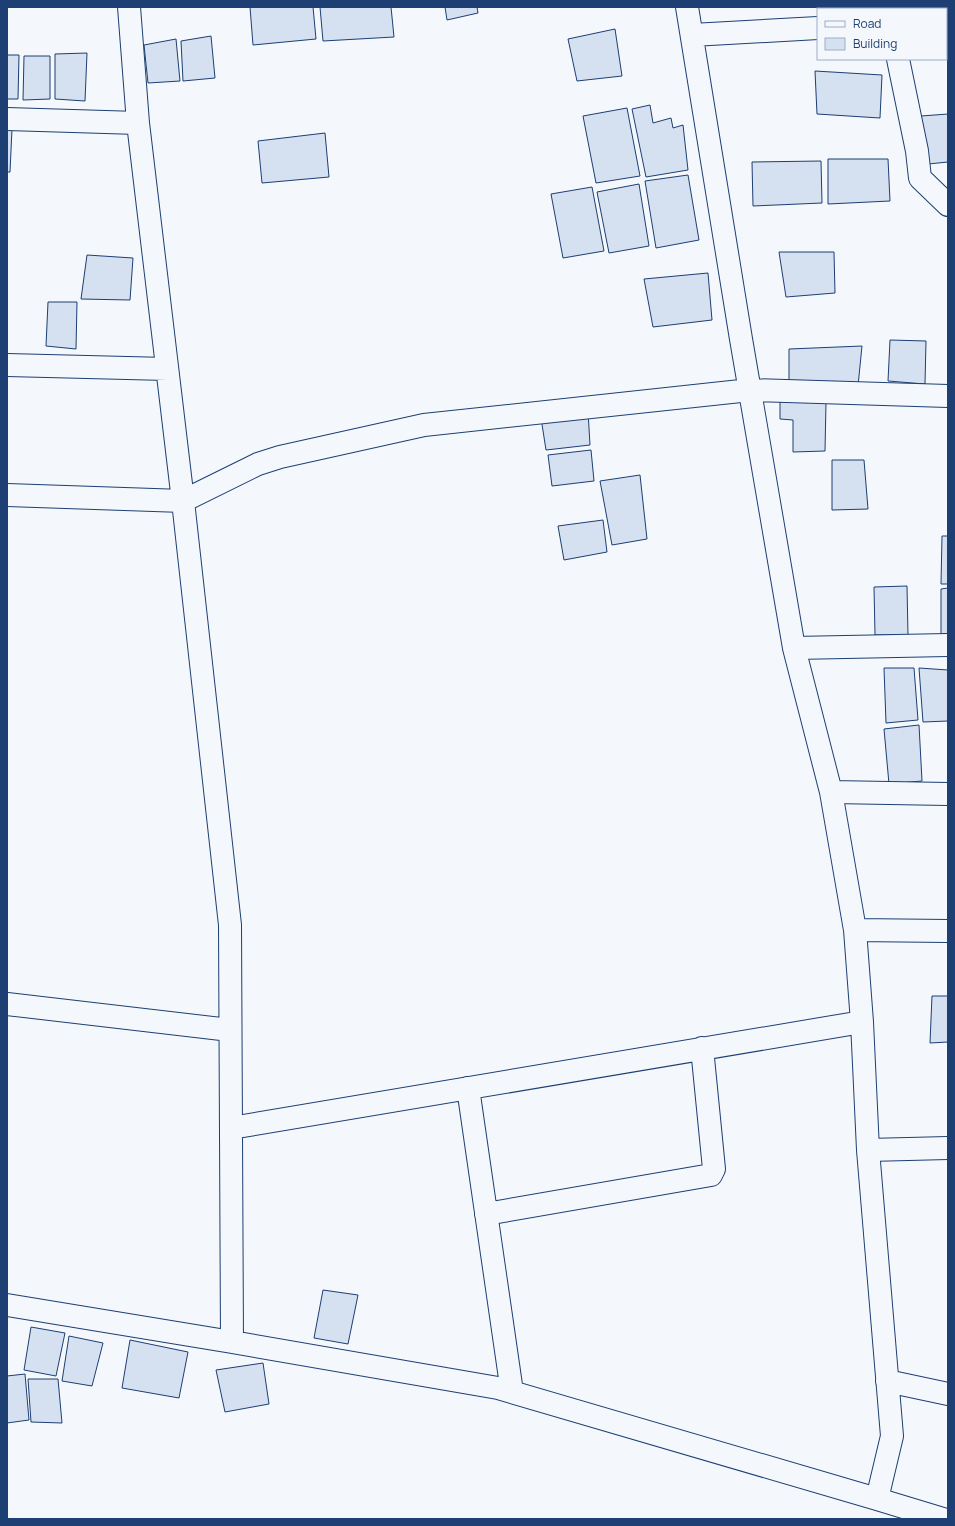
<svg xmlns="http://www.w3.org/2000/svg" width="955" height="1526" viewBox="0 0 955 1526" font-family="Manrope,sans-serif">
<rect width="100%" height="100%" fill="#f4f7fb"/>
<path fill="#d5e0f0" stroke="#1d3f73" d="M250,7h63l3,32 -63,6z
M320,7h71l3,30 -71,4z
M445,7h32l1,6 -31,7z
M615,29l7,47 -45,5 -9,-42z
M211,36l4,42 -32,3 -2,-40z
M176,39l4,42 -32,2 -4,-38z
M87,53l-2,48 -30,-2v-45z
M7,55h12l-1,44h-11z
M24,56h26v43l-27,1z
M815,71l67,4 -2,43 -63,-4z
M650,105l3,18 18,-5 2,10 10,-3 5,45 -42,7 -14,-68z
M627,108l13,68 -44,7 -13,-67z
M948,114v48l-20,2 -7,-48z
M7,129h5l-2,43h-3z
M325,133l4,44 -67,6 -4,-42z
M828,159h60l2,42 -62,3z
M821,161l1,42 -69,3 -1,-44z
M688,175l11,65 -43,8 -11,-67z
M639,184l10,62 -40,7 -12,-61z
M592,187l12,64 -41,7 -12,-64z
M779,252h55l1,41 -49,4z
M87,255l46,3 -3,42 -49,-1z
M708,273l4,47 -59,7 -9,-48z
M48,302h29l-1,47 -30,-3z
M890,340l36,1 -1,43 -37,-3z
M862,346l-4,40 -69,1v-38z
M780,401l46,1 -1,49 -32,1v-32l-13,-1z
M588,411l2,34 -44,5 -5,-32z
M591,450l3,31 -42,5 -4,-31z
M832,460h32l4,49 -36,1z
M640,475l7,64 -35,6 -12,-64z
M603,520l4,32 -43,8 -6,-34z
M942,536h6v48h-7z
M907,586l1,49h-33l-1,-48z
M948,588v46h-7v-45z
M884,668h30l4,52 -32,3z
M919,668l29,2v51l-25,1z
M919,725l3,56 -33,3 -5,-55z
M932,996h16v46l-18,1z
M323,1290l35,5 -10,49 -34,-6z
M31,1327l34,6 -9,43 -32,-6z
M69,1336l34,7 -11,43 -30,-5z
M130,1340l58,12 -9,46 -57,-10z
M263,1363l6,41 -44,8 -9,-42z
M25,1374l4,46 -22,3v-47z
M28,1379h30l4,44 -31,-1z"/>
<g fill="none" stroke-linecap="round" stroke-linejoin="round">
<defs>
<path id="minor" d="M687,7l54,332 53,309 37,144 24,138 7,92 6,128 24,286 -15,63 -379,-111 -266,-46 -2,-417 -47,-424 75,-37 22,-7 144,-32 326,-35 198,6
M861,9l6,-2
M692,35l126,-7
M898,59l19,92 3,27 28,27
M7,119l131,4
M7,365l160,4
M7,495l176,6 -45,-378 -9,-116
M794,648l154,-3
M831,792l117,2
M855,930l93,1
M7,1004l223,26
M468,1088l44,304
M231,1128l631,-106
M868,1150l80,-2
M486,1214l225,-39 3,-6 -12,-121
M7,1305l225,37
M887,1381l61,13
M877,1499l66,20"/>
</defs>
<use href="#minor" stroke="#1d3f73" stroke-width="24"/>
<use href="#minor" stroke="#f4f7fb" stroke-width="22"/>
</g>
<rect width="955" height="1526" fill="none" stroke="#1d3f73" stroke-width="16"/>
<rect x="817" y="8" width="130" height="52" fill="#f4f7fb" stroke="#9eadc5"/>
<rect x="825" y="21" width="20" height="6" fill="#f4f7fb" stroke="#9eadc5"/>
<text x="853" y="28" font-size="12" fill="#1d3f73">Road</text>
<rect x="825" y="38" width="20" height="12" fill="#d5e0f0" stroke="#9eadc5"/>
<text x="853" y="48" font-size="12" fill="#1d3f73">Building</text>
</svg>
